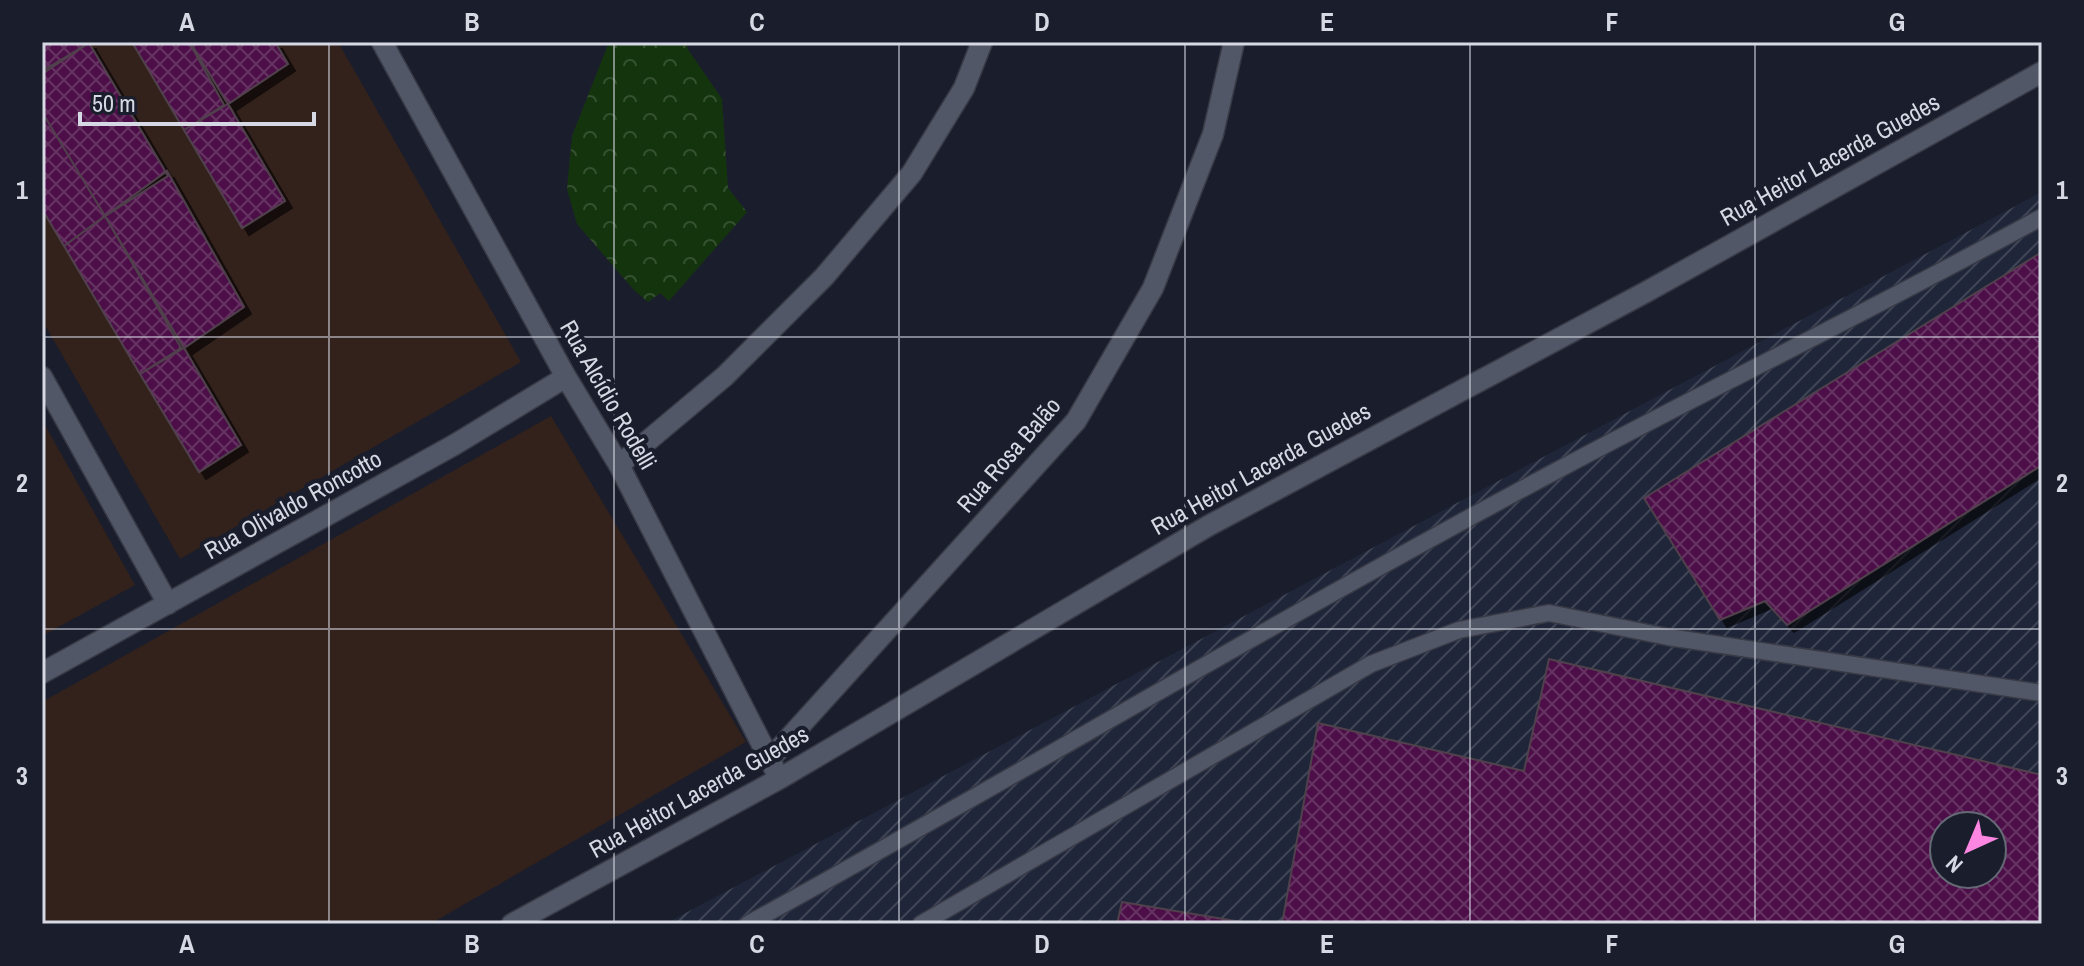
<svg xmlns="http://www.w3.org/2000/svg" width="2084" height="966" viewBox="0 0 2084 966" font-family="'Archivo Narrow',sans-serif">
<defs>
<pattern id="industrial-furrows" width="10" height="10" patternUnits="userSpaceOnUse" patternTransform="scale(2)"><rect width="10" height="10" fill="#202639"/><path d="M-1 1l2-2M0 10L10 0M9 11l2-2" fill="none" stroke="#404556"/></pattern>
<pattern id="forest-crowns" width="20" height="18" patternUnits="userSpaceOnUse" patternTransform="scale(2)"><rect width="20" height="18" fill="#14340d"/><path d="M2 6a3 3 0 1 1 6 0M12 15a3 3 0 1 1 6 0" fill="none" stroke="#355130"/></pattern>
<pattern id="building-cross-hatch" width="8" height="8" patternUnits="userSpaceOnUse" patternTransform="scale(2)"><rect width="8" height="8" fill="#4d1048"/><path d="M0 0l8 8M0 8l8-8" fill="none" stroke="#663262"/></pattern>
<filter id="shadow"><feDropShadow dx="7" dy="7" stdDeviation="0" flood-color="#0009"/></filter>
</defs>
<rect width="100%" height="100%" fill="#1a1e2c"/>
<path fill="#33211b" d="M42,42h296l183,320 -341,197 -138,-239z
M551,416l195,326 -316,182h-388v-222z
M42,420l93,165 -93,51z"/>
<path fill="url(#industrial-furrows)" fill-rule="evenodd" d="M2042,192v732h-1377zM1944,826h48v48h-48z"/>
<path fill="url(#forest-crowns)" d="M609,42h79l-1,6 35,51 6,89 19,24 -78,89 -9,-8 -12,9 -14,-12 -57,-66 -10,-35 5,-53z"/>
<path fill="url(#building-cross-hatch)" stroke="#4f414c" stroke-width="2" fill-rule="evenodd" filter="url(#shadow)" d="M42,42h47v1l-47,28z
M132,42h57l35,63 -40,25z
M190,42h85l13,22 -60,40z
M89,43l79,133 -63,40 -63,-104v-38z
M228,104l57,97 -43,27 -58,-98z
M42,112l63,104 -41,30 -22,-37z
M167,171l77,136 -60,41 -79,-132z
M105,216l76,132 -41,26 -76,-128z
M2042,252v213l-255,160 -22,-24 -45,19 -76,-122z
M184,348l57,97 -42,27 -59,-98z
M1549,659l493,116v149h-760l36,-201 206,48zM1944,826h48v48h-48z
M1122,902l131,22h-136z"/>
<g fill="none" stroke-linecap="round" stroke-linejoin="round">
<defs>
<path id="service" d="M748,924c271,-149 535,-308 808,-453 161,-86 326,-166 486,-254
M921,924l450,-260 88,-34 90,-17 119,24 374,56"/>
<path id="minor" d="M382,42l184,335 53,88 156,305
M42,377l126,227
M619,465l106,-89 99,-99 88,-104 52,-85 18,-46
M42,673l412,-228 112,-68
M770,759l306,-338 77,-133 60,-154 21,-92"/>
<path id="tertiary" d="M512,924l267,-145 429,-253 438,-234 396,-220"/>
</defs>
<use href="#service" stroke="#383a46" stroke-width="19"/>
<use href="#minor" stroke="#383a46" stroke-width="23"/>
<use href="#tertiary" stroke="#383a46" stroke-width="23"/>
<use href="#service" stroke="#525767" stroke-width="16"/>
<use href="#minor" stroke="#525767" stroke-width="20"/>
<use href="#tertiary" stroke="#525767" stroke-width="20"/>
</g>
<path fill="none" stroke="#d6d9e3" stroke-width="2" stroke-opacity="0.55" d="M329,42v882M614,42v882M899,42v882M1185,42v882M1470,42v882M1755,42v882M42,337h2000M42,629h2000"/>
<g text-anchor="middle" stroke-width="8" stroke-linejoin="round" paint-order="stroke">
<g font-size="24" fill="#d6d9e3" stroke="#1a1e2c">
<text transform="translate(1830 160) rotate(-29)" y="8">Rua Heitor Lacerda Guedes</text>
<text transform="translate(608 395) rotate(60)" y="8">Rua Alcídio Rodelli</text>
<text transform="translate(1009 455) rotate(-49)" y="8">Rua Rosa Balão</text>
<text transform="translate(1261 469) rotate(-29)" y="8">Rua Heitor Lacerda Guedes</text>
<text transform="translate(293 505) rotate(-29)" y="8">Rua Olivaldo Roncotto</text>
<text transform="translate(699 792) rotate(-29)" y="8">Rua Heitor Lacerda Guedes</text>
</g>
</g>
<rect width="2084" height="966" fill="none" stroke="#1a1e2c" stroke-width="88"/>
<g transform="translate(1968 850) rotate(224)"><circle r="38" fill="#1a1e2c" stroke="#656975" stroke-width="2"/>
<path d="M0-6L14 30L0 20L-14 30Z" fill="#fd86e2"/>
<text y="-12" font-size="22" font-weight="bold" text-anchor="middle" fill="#d6d9e3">N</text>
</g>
<path d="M80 112v12h234v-12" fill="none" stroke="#d6d9e3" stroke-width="4"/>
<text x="92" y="112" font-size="24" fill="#d6d9e3" stroke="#1a1e2c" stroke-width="6" paint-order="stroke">50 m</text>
<rect x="44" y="44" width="1996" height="878" fill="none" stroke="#d6d9e3" stroke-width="3"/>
<g font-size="26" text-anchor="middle" font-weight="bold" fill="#d6d9e3">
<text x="187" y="31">A</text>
<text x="472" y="31">B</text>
<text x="757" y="31">C</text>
<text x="1042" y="31">D</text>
<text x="1327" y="31">E</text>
<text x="1612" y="31">F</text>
<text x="1897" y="31">G</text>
<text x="22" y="199">1</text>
<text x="2062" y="199">1</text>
<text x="22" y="492">2</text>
<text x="2062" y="492">2</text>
<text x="22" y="785">3</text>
<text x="2062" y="785">3</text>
<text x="187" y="953">A</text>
<text x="472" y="953">B</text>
<text x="757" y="953">C</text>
<text x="1042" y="953">D</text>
<text x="1327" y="953">E</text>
<text x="1612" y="953">F</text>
<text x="1897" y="953">G</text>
</g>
</svg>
